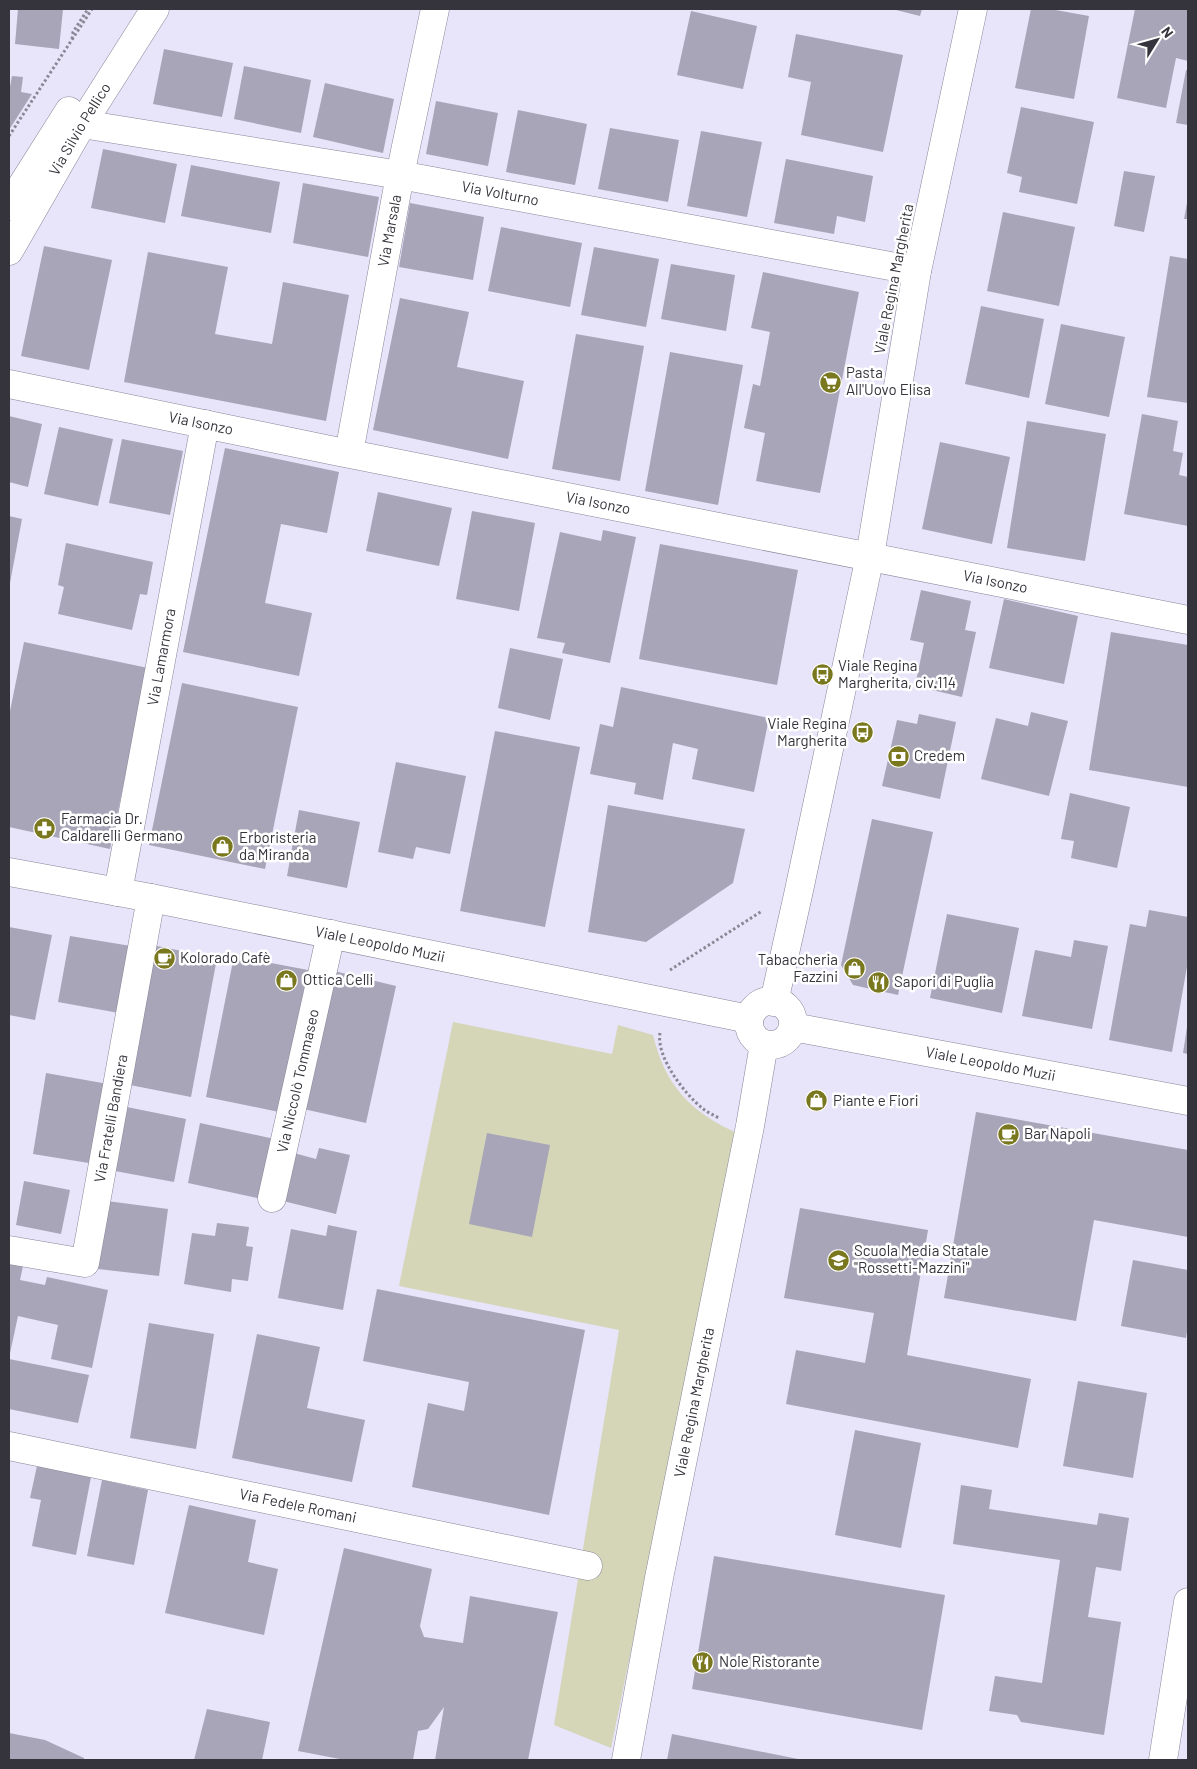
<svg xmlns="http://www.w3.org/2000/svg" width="1197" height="1769" viewBox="0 0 1197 1769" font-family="Barlow,sans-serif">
<rect width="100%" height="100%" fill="#e8e4f9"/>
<path fill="#d5d6b8" d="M453,1022l159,32 6,-29 35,10c12,50 37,77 84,98l-126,615 -57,-23 65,-395 -220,-44z"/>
<path fill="#a8a5b8" d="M18,9h45l-4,40 -44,-5z
M892,9h30l-2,7z
M1031,9h19l39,7 -15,83 -59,-11z
M1135,9h53v52l-12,-3 -10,50 -49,-10z
M691,11l66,15 -14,63 -66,-14z
M796,34l107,21 -20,97 -82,-17 10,-53 -23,-5z
M164,49l69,14 -11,54 -69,-13z
M244,66l67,14 -10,53 -67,-14z
M1186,70h2v55l-12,-2z
M12,76l11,1 -2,15 11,2 -23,36v-38z
M325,83l69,16 -11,54 -70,-16z
M436,101l62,12 -10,53 -62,-12z
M1021,107l73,15 -17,82 -58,-12 3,-15 -15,-4z
M518,110l69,14 -12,61 -69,-13z
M610,128l69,12 -11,62 -70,-13z
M701,131l61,11 -15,75 -60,-11z
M103,149l74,15 -12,59 -74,-15z
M786,159l87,17 -8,46 -28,-6 -3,18 -60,-11z
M191,165l89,17 -9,51 -90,-17z
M1124,171l31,5 -11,56 -30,-6z
M303,183l76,14 -11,60 -75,-14z
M410,203l74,14 -11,63 -74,-13z
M1187,203h1v16h-4z
M1003,212l72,15 -16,79 -72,-15z
M501,227l81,16 -12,64 -82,-16z
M44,246l68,14 -23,110 -68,-14z
M594,247l65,12 -13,68 -65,-12z
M148,252l80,15 -13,67 57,10 11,-62 66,13 -23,126 -202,-39z
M1170,256l18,3v144l-41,-6z
M671,264l64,11 -9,56 -65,-12z
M763,272l96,20 -39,201 -64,-12 9,-48 -21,-5 9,-44 7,2 10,-54 -19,-4z
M400,298l69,14 -12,55 67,14 -16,78 -135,-29z
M981,306l63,13 -15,79 -64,-14z
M1061,324l64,13 -16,80 -64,-13z
M576,334l68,12 -24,135 -68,-12z
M670,352l73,13 -25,140 -73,-14z
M1142,414l36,7 -5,30 10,2 -4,22 9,2v49l-64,-12z
M9,416l33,8 -14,63 -19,-5z
M1027,421l79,13 -21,127 -78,-13z
M59,427l54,12 -15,67 -54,-12z
M122,439l61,12 -13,64 -61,-12z
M940,442l70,15 -18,87 -70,-15z
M225,448l114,24 -12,61 -46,-9 -16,79 47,10 -13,63 -116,-24z
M378,492l74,16 -13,58 -73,-15z
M472,511l63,12 -16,88 -63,-12z
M9,516l13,3 -12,64h-1z
M603,530l33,7 -26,126 -48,-10 3,-10 -28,-5 23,-106 41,9z
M66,543l87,19 -6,33 -7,-1 -8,36 -74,-16 6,-27 -6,-2z
M660,544l138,26 -21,115 -138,-26z
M921,590l50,11 -6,29 11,2 -14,65 -47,-11 9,-43 -14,-3z
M1004,599l74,17 -14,68 -75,-16z
M1111,632l77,13v142l-99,-17z
M24,642l124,26 -38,181 -101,-22v-111z
M510,648l53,11 -13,61 -52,-12z
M182,683l116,24 -33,162 -116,-24z
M621,687l148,31 -15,74 -62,-13 6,-30 -25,-6 -10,57 -29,-6 2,-11 -46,-9 10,-50 13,3z
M1031,712l37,9 -19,75 -68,-17 15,-61 32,8z
M919,714l37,8 -16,77 -58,-13 15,-66 20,4z
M495,731l85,16 -35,180 -85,-16z
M396,762l70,14 -16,78 -34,-7 -3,12 -35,-7z
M1070,793l60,14 -13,61 -46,-10 3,-17 -13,-2z
M608,805l137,24 -12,54 -87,59 -58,-10z
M299,810l61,12 -13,66 -60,-12z
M872,819l61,13 -35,163 -45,-10 -12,-20z
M1149,910l39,7v44l-16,91 -63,-12 21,-116 16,3z
M947,914l72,14 -17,85 -72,-15z
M9,927l43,8 -17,85 -26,-5z
M70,936l61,10 -12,67 -61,-11z
M1074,940l34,6 -16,83 -70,-13 13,-66 36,7z
M152,945l65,13 -26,139 -66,-13z
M234,956l74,14 -29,142 -73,-15z
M330,970l66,16 -30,137 -67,-15z
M1187,1027h1v27l-5,-1z
M46,1073l62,11 -13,80 -62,-10z
M822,1093l5,7 -13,10 -6,-7z
M127,1107l59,12 -12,63 -59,-11z
M976,1112l212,38v87l-94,-17 -18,101 -132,-23z
M200,1123l79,17 -12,60 -79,-17z
M487,1133l63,12 -18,92 -63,-13z
M319,1148l31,7 -14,59 -53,-13 11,-48 22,6z
M24,1181l46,9 -9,44 -45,-9z
M107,1201l61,8 -9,67 -61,-7z
M800,1208l128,22 -21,125 124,24 -13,69 -232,-44 10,-54 69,13 9,-50 -90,-15z
M217,1223l32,4 -3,19 7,1 -5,34 -16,-2 -1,13 -47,-8 8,-51 23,3z
M328,1225l29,6 -14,79 -65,-12 13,-69 35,7z
M1133,1260l55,10v55l-2,13 -65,-12z
M9,1263l14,3 -3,14 25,5 2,-8 61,13 -16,78 -41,-9 7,-34 -40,-9 -9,42z
M377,1289l208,41 -36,185 -137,-28 16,-84 36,8 5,-29 -106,-21z
M149,1323l65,11 -18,115 -66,-11z
M257,1334l63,13 -13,61 58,12 -13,62 -120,-24z
M9,1359l80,16 -11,48 -69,-14z
M1078,1381l69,12 -14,85 -70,-12z
M855,1430l66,13 -20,105 -66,-13z
M37,1466l54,11 -15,78 -44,-9 9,-46 -11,-2z
M102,1480l46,10 -14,75 -47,-9z
M961,1485l31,5 -3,19 108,16 2,-12 30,5 -8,53 -25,-4 -8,50 33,5 -17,113 -83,-13 -4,-7 -28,-4 6,-35 47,7 18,-123 -107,-16z
M189,1505l67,15 -8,42 30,7 -14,66 -99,-22z
M344,1548l88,21 -12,57 4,11 39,6 7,-47 88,16 -30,148h-93l9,-53 -16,22 -10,2 -5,29h-68l-47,-9z
M714,1556l231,39 -23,135 -230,-41z
M207,1709l63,13 -8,38h-68z
M9,1733l36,7 39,18v2h-75z
M672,1734l126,25v1h-131z"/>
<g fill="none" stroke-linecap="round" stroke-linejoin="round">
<defs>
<g id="minor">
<path id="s1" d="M82,124l318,51 517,96"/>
<path d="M9,206l60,-95"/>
<path id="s2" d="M9,251l73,-127 73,-115"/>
<path id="s3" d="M9,384l321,66 858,170"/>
<path id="s4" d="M349,453l51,-278 35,-166"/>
<path id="s5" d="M118,892l87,-468"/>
<path d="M774,1002l24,-107 72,-339 47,-285 56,-262"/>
<path id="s6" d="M272,1198l59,-264"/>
<path id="s7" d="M9,1250l76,13 66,-365"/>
<path id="s8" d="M9,1446l579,120"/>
<path id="s9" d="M626,1760l33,-182 91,-452 14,-82"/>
<path d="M1163,1760l25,-158"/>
</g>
<g id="tertiary">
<path id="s10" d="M9,872l142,26 598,121"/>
<circle cx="771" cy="1023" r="22"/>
<path id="s11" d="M793,1027l395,74"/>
</g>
</defs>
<use href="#minor" stroke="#898598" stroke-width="29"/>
<use href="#tertiary" stroke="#898598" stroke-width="29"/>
<path stroke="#8a8795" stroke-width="3" stroke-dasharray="2.5 2.5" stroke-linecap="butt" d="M72,39l1,-7 15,-23
M9,136l83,-127
M670,970l92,-59
M660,1033c-4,24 24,60 42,75 5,4 11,7 17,10"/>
<use href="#minor" stroke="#fff" stroke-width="28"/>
<use href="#tertiary" stroke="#fff" stroke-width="28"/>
</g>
<defs>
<symbol id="supermarket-disc" viewBox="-11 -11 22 22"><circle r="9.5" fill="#7a781e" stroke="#fff"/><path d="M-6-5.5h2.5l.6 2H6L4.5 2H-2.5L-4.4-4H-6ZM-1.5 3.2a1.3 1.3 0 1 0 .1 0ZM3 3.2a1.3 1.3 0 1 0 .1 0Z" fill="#fff"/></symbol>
<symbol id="bus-disc" viewBox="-11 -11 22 22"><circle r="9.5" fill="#7a781e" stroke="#fff"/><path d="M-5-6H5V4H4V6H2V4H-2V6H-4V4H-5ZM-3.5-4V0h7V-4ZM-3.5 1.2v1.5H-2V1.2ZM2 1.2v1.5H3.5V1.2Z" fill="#fff"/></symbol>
<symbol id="bank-disc" viewBox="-11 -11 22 22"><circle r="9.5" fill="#7a781e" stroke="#fff"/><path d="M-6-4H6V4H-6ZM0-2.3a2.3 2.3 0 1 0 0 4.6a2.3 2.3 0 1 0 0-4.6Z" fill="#fff"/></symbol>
<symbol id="pharmacy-disc" viewBox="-11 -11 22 22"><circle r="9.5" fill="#7a781e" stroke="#fff"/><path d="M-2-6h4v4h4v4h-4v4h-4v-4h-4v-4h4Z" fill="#fff"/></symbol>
<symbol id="shop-disc" viewBox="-11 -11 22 22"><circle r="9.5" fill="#7a781e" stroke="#fff"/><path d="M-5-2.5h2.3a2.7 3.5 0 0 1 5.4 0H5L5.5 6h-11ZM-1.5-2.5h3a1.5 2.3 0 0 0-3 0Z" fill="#fff"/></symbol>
<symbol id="cafe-disc" viewBox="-11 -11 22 22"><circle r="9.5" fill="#7a781e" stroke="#fff"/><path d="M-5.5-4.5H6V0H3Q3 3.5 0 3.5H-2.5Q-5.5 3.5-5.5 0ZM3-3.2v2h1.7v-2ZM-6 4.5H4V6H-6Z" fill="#fff"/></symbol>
<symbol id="restaurant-disc" viewBox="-11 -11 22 22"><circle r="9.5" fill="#7a781e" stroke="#fff"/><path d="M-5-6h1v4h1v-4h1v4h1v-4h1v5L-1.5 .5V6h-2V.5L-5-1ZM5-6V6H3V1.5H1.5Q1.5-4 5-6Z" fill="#fff"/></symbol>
<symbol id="school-disc" viewBox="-11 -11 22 22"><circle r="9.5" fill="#7a781e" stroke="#fff"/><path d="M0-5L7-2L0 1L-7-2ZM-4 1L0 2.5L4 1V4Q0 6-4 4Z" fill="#fff"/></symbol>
</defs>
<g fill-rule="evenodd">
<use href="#supermarket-disc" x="818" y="370" width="25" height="25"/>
<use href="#bus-disc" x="810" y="662" width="25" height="25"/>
<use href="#bus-disc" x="850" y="720" width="25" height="25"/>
<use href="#bank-disc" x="886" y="744" width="25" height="25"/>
<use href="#pharmacy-disc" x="32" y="816" width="25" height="25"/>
<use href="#shop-disc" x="210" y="834" width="25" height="25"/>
<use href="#cafe-disc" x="152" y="946" width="25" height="25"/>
<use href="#shop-disc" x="842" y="956" width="25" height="25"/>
<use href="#shop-disc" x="274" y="968" width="25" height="25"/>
<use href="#restaurant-disc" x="866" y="970" width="25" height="25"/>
<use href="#shop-disc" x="804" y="1088" width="25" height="25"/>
<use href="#cafe-disc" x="996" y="1122" width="25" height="25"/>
<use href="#school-disc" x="826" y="1248" width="25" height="25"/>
<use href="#restaurant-disc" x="690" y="1650" width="25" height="25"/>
</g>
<g text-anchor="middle" stroke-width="5" stroke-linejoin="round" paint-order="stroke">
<g font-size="15" fill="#35333b" stroke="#fff">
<text dy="5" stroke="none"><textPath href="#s2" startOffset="141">Via Silvio Pellico</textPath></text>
<text dy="5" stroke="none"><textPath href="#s1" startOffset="424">Via Volturno</textPath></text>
<text dy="5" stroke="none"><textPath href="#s4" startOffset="226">Via Marsala</textPath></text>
<text transform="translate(894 279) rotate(-79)" y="5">Viale Regina Margherita</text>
<text dy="5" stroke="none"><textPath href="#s3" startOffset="196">Via Isonzo</textPath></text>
<text dy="5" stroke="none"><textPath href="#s3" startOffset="601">Via Isonzo</textPath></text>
<text dy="5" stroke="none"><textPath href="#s3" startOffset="1006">Via Isonzo</textPath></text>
<text dy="5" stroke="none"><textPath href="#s5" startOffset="239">Via Lamarmora</textPath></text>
<text dy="5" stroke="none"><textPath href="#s10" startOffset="378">Viale Leopoldo Muzii</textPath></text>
<text dy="5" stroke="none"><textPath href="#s11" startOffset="201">Viale Leopoldo Muzii</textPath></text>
<text dy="5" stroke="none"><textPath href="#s6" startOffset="120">Via Niccolò Tommaseo</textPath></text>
<text dy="5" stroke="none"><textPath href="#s7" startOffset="224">Via Fratelli Bandiera</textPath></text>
<text dy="5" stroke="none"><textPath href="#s9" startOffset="364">Viale Regina Margherita</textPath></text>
<text dy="5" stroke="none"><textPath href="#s8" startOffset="295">Via Fedele Romani</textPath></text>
</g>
<g font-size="15" fill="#35333b" stroke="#fff" text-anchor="start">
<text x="846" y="378">Pasta<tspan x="846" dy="17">All'Uovo Elisa</tspan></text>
<text x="838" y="671">Viale Regina<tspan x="838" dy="17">Margherita, civ.114</tspan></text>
<text x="847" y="729" text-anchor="end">Viale Regina<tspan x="847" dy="17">Margherita</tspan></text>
<text x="914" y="761">Credem</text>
<text x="61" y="824">Farmacia Dr.<tspan x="61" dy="17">Caldarelli Germano</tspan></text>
<text x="239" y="843">Erboristeria<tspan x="239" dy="17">da Miranda</tspan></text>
<text x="180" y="963">Kolorado Cafè</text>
<text x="838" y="965" text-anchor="end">Tabaccheria<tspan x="838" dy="17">Fazzini</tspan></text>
<text x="303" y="985">Ottica Celli</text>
<text x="894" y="987">Sapori di Puglia</text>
<text x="833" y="1106">Piante e Fiori</text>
<text x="1024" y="1139">Bar Napoli</text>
<text x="854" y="1256">Scuola Media Statale<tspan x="854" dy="17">"Rossetti-Mazzini"</tspan></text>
<text x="719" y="1667">Nole Ristorante</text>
</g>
</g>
<rect width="1197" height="1769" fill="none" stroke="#35333b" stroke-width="20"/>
<g transform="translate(1157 40) rotate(53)" stroke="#ffffff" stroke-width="4" paint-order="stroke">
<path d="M0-4L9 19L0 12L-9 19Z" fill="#35333b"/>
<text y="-8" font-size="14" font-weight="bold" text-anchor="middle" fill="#35333b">N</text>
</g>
</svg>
